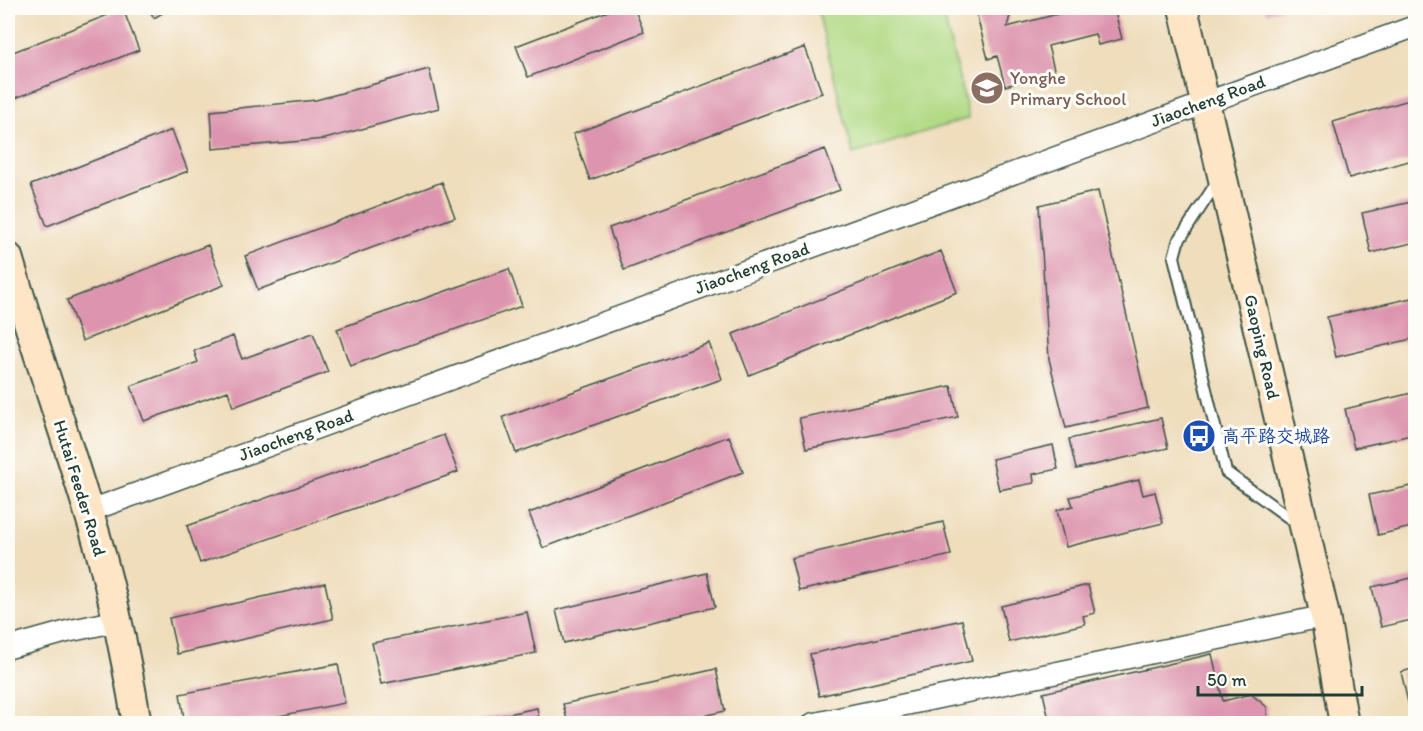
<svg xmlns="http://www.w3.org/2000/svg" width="1423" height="731" viewBox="0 0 1423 731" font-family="Itim,'LXGW WenKai TC',sans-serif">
<rect width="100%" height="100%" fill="#fdfcf7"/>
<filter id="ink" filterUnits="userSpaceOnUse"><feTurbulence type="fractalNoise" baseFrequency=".0167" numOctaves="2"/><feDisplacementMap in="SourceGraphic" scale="12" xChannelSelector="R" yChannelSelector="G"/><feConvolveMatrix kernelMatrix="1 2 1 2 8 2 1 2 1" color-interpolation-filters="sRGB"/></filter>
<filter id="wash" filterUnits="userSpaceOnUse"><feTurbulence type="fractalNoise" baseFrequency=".008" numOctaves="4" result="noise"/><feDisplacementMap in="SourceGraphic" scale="24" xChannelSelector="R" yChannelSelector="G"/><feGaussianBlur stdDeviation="1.35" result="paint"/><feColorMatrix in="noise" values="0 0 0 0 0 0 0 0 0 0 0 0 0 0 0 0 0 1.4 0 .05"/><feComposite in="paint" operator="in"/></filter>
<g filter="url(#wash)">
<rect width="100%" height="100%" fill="#efddbc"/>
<path fill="#b1da85" stroke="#688c5c" stroke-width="1.5" d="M817,8h125l27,110 -116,36z"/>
<g id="blocks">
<path fill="#dd95af" d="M148,8h23l-17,10z
M616,8h18l10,24 -116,45 -12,-31z
M975,8h37l-5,19 74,-19h33l8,31 -24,6 -3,-11 -47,12 7,27 -50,13 -8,-30 -9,3z
M1265,8h18l-16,5z
M123,9l16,41 -131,51v-47z
M805,47l17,46 -232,87 -17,-46z
M429,69l10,39 -114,31 -112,10 -2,-38 105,-11z
M1416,98v61l-67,19 -16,-56z
M172,130l16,41 -141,55 -16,-41z
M825,149l15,41 -216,80 -15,-42z
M442,182l13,35 -197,73 -13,-34z
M1098,191l50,217 -82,20 -17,-69 -10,-154z
M1416,201v41l-45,11 -9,-40z
M208,245l16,40 -142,56 -15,-41z
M941,251l16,41 -208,83 -16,-41z
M509,269l13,37 -172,60 -13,-37z
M1416,297v41l-80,19 -9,-40z
M313,333l15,39 -95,35 -5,-16 -84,30 -13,-35 67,-24 -4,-11 39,-15 9,23z
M709,343l13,36 -206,74 -13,-36z
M951,386l7,31 -152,32 -7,-31z
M1416,392v42l-62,14 -9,-39z
M1161,418l7,30 -92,21 -7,-30z
M444,435l14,37 -258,91 -13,-37z
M729,436l14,36 -200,76 -14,-35z
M1053,445l5,24 -25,5 1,9 -35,7 -7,-31z
M1139,480l4,15 12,-3 8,31 -97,24 -9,-37 16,-4 -3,-9z
M1416,485v41l-38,9 -9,-40z
M943,522l8,33 -152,36 -8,-33z
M707,573l8,34 -151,36 -8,-33z
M1416,577v42l-35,8 -9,-40z
M325,583l8,36 -156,35 -8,-36z
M1088,585l7,28 -12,3 2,8 -76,18 -8,-36z
M527,612l9,41 -155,31 -9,-41z
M962,620l10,41 -153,35 -9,-42z
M1212,654l11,47 28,-7 16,13 1,17h-218l-7,-31z
M338,664l7,39 -107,21h-53l-5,-30z
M1416,668v42l-6,1 -9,-39z
M716,669l9,42 -57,13h-100l-5,-20z
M537,708l3,16h-71v-2z"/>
</g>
</g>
<g filter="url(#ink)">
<use href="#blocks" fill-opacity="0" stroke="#3e5548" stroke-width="1.5"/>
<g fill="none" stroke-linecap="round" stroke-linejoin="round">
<defs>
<path id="lane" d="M1219,179l-41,63 -4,15 52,215 73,53"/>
<path id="street" d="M89,511l1327,-485
M8,648l61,-17 48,-10
M813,724l512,-108"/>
<path id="secondary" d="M1183,8l142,608 19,108
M8,257c25,84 54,168 80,253 22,69 37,141 49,214"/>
</defs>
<use href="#lane" stroke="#3e5548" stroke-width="14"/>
<use href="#street" stroke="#3e5548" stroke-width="24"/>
<use href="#secondary" stroke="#3e5548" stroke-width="32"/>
<use href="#lane" stroke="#fff" stroke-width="10"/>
<use href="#street" stroke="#fff" stroke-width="21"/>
<use href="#secondary" stroke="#fee5c5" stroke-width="28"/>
</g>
</g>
<defs>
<symbol id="school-disc" viewBox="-11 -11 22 22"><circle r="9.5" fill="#8d6e63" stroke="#fdfcf7"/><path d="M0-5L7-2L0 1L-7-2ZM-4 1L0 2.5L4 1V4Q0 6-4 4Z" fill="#fff"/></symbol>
<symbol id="bus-disc" viewBox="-11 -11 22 22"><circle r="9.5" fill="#1a4fb4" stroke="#fdfcf7"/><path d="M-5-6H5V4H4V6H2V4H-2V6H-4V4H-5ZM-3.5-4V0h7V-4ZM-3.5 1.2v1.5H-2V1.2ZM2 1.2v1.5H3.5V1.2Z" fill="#fff"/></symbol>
</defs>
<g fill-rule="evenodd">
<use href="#school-disc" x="968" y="69" width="38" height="38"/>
<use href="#bus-disc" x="1180" y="417" width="38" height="38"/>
</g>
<g text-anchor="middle" stroke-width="6" stroke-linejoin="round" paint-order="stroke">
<g font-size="18" fill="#785e54" stroke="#fdfcf7" text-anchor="start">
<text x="1010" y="84">Yonghe<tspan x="1010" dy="21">Primary School</tspan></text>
</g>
<g font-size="18" fill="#1f3d34" stroke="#fdfcf7">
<text transform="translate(1208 101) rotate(-20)" y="6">Jiaocheng Road</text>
<text transform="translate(752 268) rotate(-20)" y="6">Jiaocheng Road</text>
<text transform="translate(1262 347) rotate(77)" y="6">Gaoping Road</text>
<text transform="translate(296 435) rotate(-20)" y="6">Jiaocheng Road</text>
<text transform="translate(80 488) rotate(73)" y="6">Hutai Feeder Road</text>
</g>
<g font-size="18" fill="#164399" stroke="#fdfcf7" text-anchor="start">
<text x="1222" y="442">高平路交城路</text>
</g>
</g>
<rect width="1423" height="731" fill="none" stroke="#fdfcf7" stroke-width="30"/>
<path d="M1198 686v9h164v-9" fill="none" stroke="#1f3d34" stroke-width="3"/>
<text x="1207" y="686" font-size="18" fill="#1f3d34" stroke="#fdfcf7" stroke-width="4.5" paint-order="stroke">50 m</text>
</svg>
